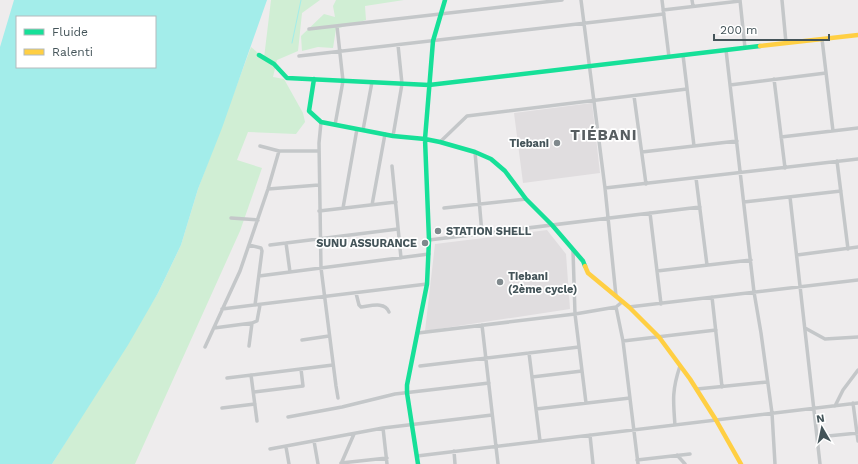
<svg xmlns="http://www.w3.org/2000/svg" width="858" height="464" viewBox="0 0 858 464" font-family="'Work Sans',sans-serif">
<rect width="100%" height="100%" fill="#eeeced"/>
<path fill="#e0dddf" d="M592,103l8,70 -77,10 -9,-70z
M547,230l19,24 4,55 -145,22 10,-87z"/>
<path fill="#d0eed4" d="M271,0h49l-18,13 -4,38 -21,9 -4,17 11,2 19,34 2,9 -9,12 -48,-2 -11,28 25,8 -22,63 -105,233h-83l106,-171 23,-48 17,-56 53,-142 13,11z
M336,0h68l-39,6 1,14 -30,9 -3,19 -15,-1 -16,4 -1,-15 23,-22 11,3 -2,-11z"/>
<path fill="#a3edea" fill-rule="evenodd" d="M14,0h253l-45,128 -24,61 -17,56 -23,48 -30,52 -76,119h-52v-417zM17,17h138v50h-138z"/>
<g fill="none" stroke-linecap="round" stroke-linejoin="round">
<path stroke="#a3edea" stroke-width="1" d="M292,43l9,-43"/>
<path stroke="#c4c7c9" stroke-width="3.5" d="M581,0l24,188 11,108
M662,0l7,57
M692,0l1,6
M740,0l5,48
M782,0l4,43
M663,10l77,-9
M309,29l253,-29
M822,39l11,92
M726,50l28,242 7,41 11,80 3,51
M683,55l11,91
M299,56l365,-42
M774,79l11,89
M730,85l96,-12
M634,96l12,88
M321,122l-2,21 2,125 15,118 2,12
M335,125l8,-44 -6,-55
M363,130l9,-48
M393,136l9,-52 -4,-39
M781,137l77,-9
M440,142l27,-26 220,-27
M260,146l19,5h40
M475,152l7,82
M642,152l95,-11
M837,161l11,88
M392,166l9,92
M696,178l11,87
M605,188l253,-29
M268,189l51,-4
M790,197l30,267
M744,202l97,-11
M372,205l13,-71
M343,208l14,-79
M444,208l82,-9
M319,211l77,-9
M650,213l11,91
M231,218l27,2
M429,240l271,-33
M286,243l4,29
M249,245l12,3 1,3 -7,54
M270,245l128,-16
M573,250l2,64 11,89
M797,255l61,-8
M657,271l94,-11
M259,276l170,-22
M356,293l3,12 2,2c9,-1 24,-6 28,5
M712,297l10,90
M616,307l7,34 15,123
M629,307l229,-27
M222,309l205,-25
M482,325l16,139
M214,328l38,-5
M805,328l20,11 33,-2
M418,333l157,-19 41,-7 6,-5
M302,340l27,-4
M623,341l93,-11
M249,346l3,-23 5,-2 3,-16
M205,347l35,-76 28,-82 11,-38
M529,353l11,88
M420,366l159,-19
M251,375l6,46
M532,377l50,-6
M227,378l106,-13
M697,389l70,-7
M254,392l49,-6 -2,-17
M853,403l5,38
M835,406l8,-16 15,-20
M222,408l33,-4
M536,409l94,-11
M288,417l54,-10 53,-13 94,-11
M675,425c-2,-25 -3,-35 5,-59
M383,428l4,36
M590,435l3,29
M818,437l40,-4
M314,441l4,23
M286,447l3,17
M270,449l113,-21 109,-13
M454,451l1,13
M677,455l8,9
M417,456l441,-53
M637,460l53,-6
M341,463l46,-5
M341,464l13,-30"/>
<path stroke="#16e098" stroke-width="4.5" d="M259,55l15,9 13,14 142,7 331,-39
M314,79l-5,32 12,11 72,14 32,3 15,3 35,10 16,7 14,12 21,28 26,26 31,36 2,5
M418,464l-11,-71v-8l20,-101 2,-44 -4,-101 8,-98 12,-41"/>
<path stroke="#ffcf43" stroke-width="4.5" d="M760,46l98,-11
M585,266l3,7 41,34 30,30 31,42 26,41 25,44"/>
</g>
<g fill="#80898d" stroke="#fff" stroke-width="1.5">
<circle cx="557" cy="143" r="4"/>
<circle cx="438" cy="231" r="4"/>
<circle cx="425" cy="243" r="4"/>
<circle cx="500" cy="282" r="4"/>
</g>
<g text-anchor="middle" stroke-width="3.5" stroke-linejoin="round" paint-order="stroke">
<g font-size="11" font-weight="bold" fill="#445459" stroke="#fff" text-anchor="end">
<text x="549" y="147">Tiebani</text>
<text x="446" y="235" text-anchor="start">STATION SHELL</text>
<text x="417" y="247">SUNU ASSURANCE</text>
<text x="508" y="280" text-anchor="start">Tiebani<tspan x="508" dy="13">(2ème cycle)</tspan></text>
</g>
<g font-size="15" font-weight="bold" letter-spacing="1" fill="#585e61" stroke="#fff">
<text x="604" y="140">TIÉBANI</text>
</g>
</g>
<rect x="16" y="16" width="140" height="52" fill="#ffffff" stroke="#b4bbbd"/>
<rect x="24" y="29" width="20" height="6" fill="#16e098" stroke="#b4bbbd"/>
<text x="52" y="36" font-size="12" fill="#445459">Fluide</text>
<rect x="24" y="49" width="20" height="6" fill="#ffcf43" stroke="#b4bbbd"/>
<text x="52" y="56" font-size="12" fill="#445459">Ralenti</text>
<g transform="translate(822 428) rotate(351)" stroke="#ffffff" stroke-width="3" paint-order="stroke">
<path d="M0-3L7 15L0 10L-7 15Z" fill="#445459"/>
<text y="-6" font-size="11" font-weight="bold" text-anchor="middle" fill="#445459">N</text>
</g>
<path d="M714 34v6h115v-6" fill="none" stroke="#445459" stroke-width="2"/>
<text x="720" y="34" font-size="12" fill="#445459" stroke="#ffffff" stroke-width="3" paint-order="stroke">200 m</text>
</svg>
